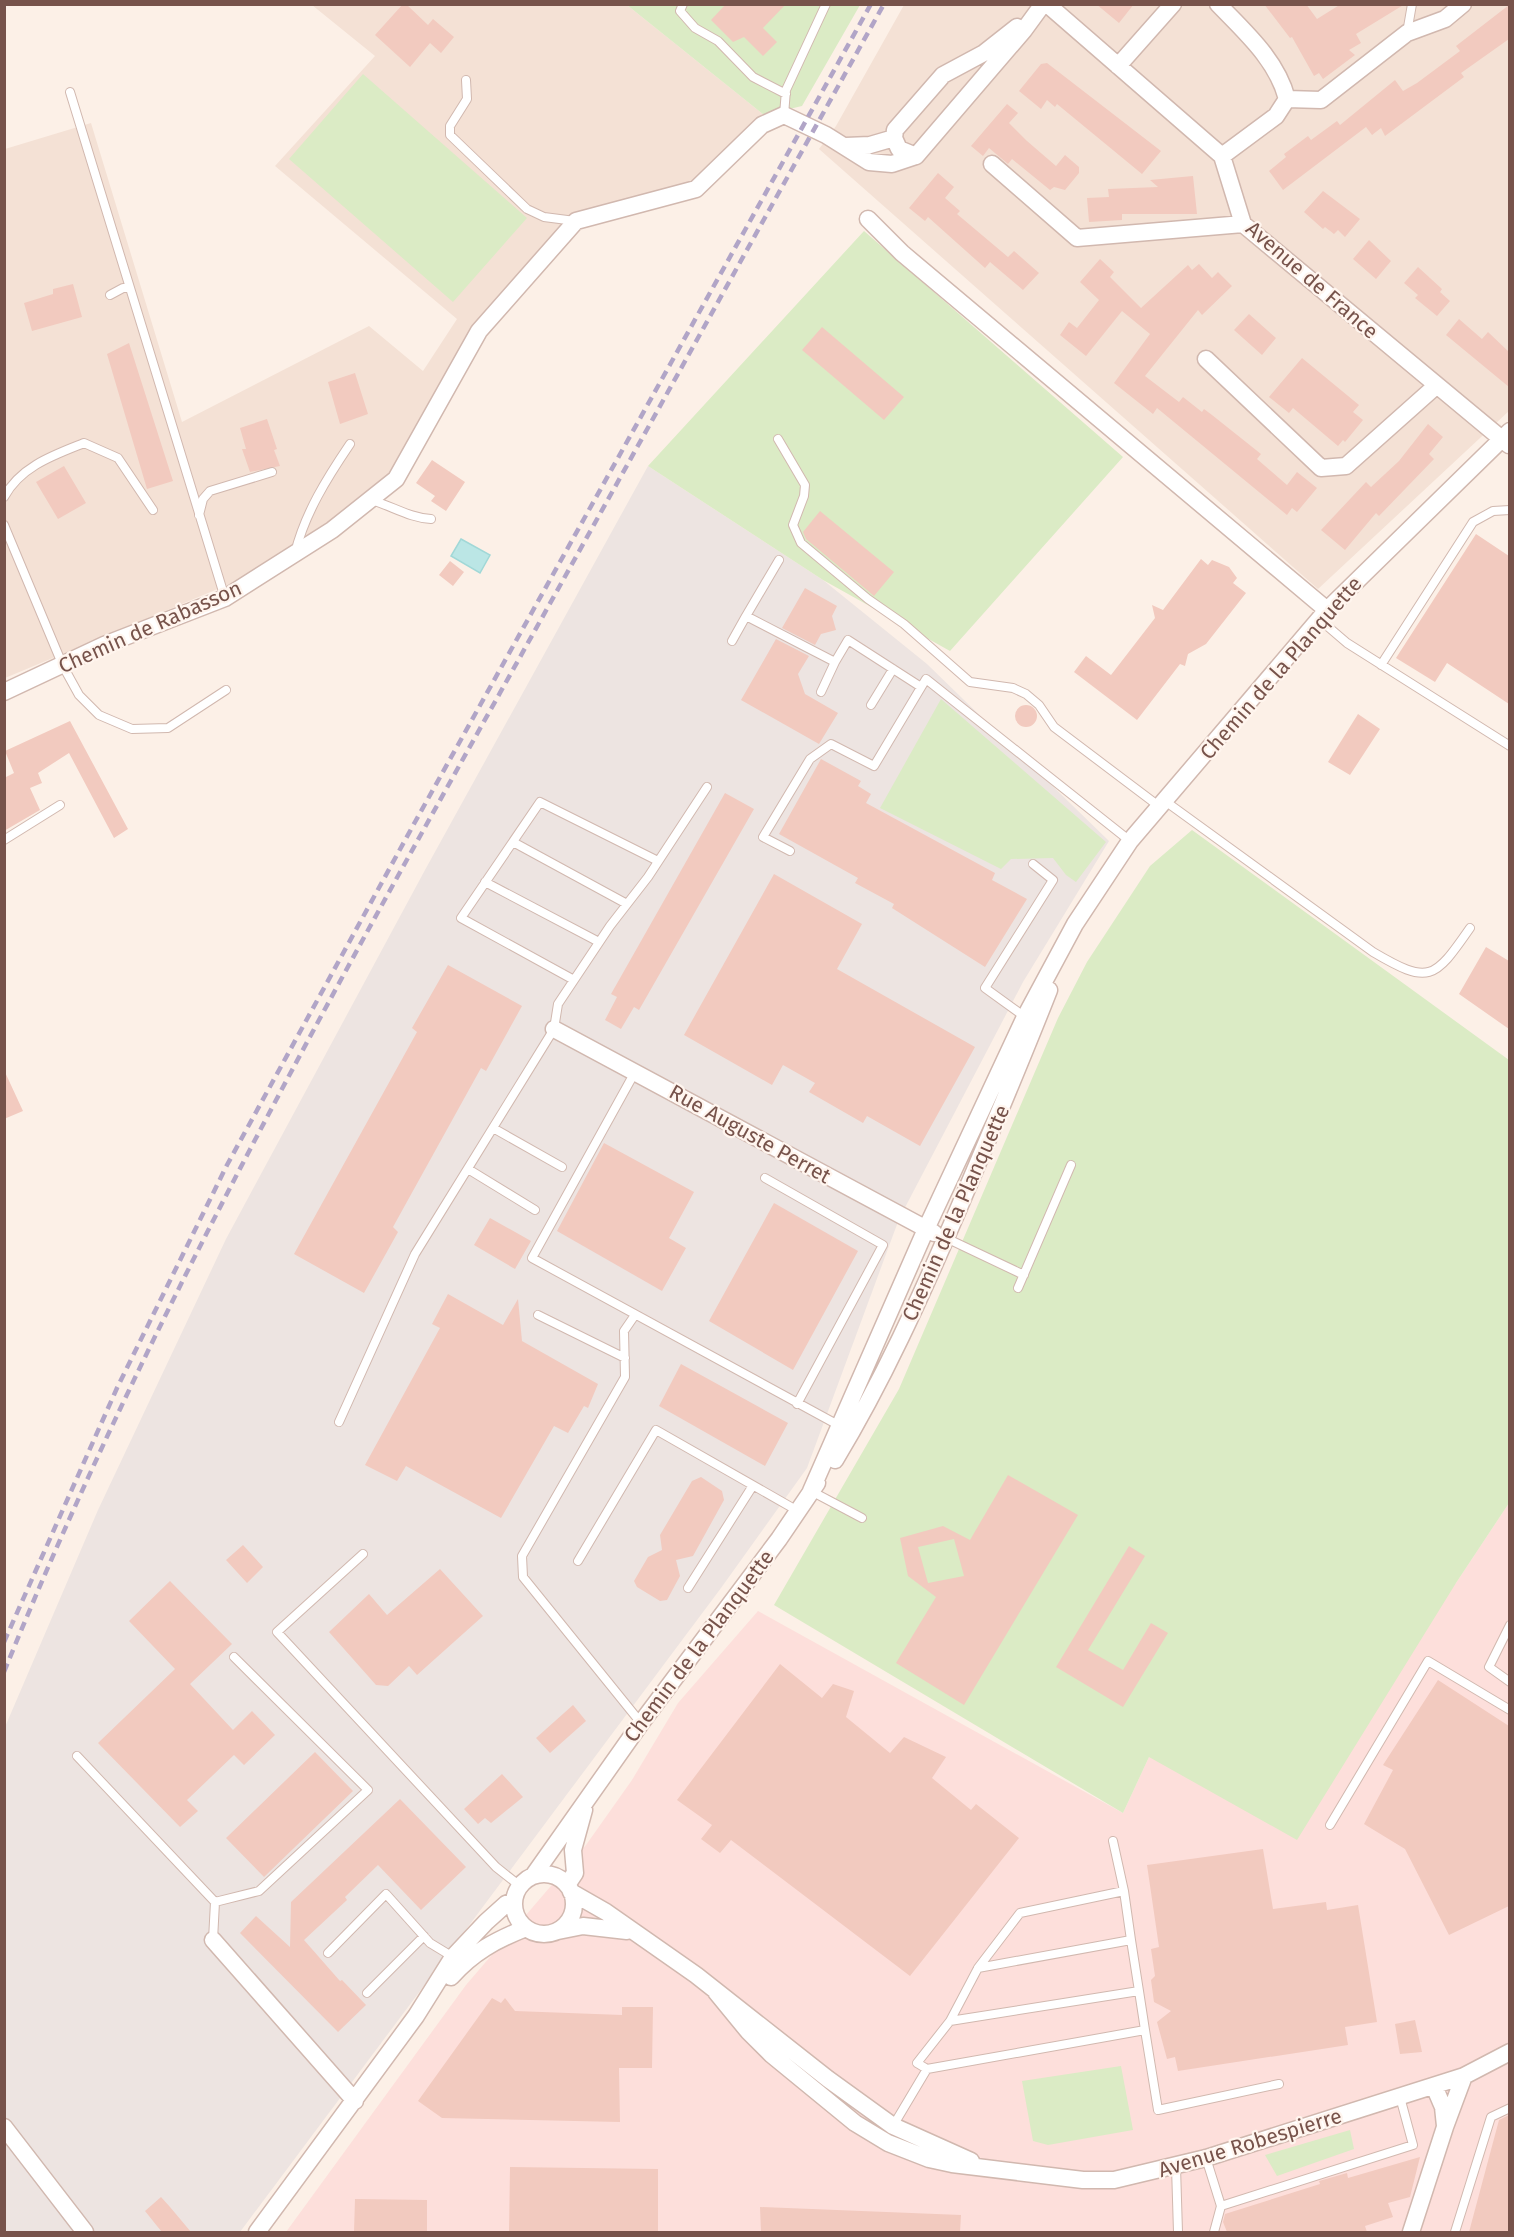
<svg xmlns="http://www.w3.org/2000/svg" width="1514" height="2237" viewBox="0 0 1514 2237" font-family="'Fira Sans',sans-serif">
<rect width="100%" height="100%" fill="#fcf0e7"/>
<path fill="#f4e1d5" d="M312,5h315l137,110 -69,66 -123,33 -100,116 -80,142 -10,11 -65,49 -85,51 -227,95v-529l86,-26 91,299 187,-96 54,45 34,-52 -182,-153 100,-110z
M904,5h605v406l-191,178 -499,-440 17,-23z"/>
<path fill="#fddfdb" d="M1509,1503v729h-1223l180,-247 120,-140 46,-65 46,-77 80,-92 365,202 26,-56 307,-174z"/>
<path fill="#ede4e1" d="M648,466l175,114 104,84 182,177 -86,141 -124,237 -92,249 -86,120 -481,644h-235v-505l93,-217 128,-271 199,-369z"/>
<path fill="#dbebc5" d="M627,5h233l-58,101 -38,9z
M363,74l164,144 -74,84 -164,-143z
M864,231l259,226 -173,194 -127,-71 -175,-114z
M941,699l165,143 -30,40 -10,-7 -13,-17 -42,1 -10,10 -121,-61z
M1192,830l317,230v443l-53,80 -159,257 -148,-83 -26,56 -349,-208 125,-216 159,-371 29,-56 63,-96z
M1121,2066l12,64 -85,15 -15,-4 -11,-60z
M1350,2130l4,19 -77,27 -12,-21z"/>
<path fill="#bbe6e5" stroke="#a1d8d7" stroke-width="1.5" d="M461,539l29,16 -10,18 -29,-17z"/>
<path fill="#f2cabf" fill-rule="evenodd" d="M403,4h3l22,21 5,-6 21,18 -13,16 -11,-10 -20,24 -35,-32z
M726,4h60l-23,24 14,14 -14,14 -19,-19 -11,5 -22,-22z
M1096,4h38l-15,19z
M1264,4h42l11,15 24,-15h64l-49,30 5,9 -12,7 6,5 -32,24 -4,-6 -5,3 -22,-39 -2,1z
M1509,5v34l-48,34 3,4 -79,59 -4,-8 -9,7 -6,-8 -83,63 -14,-19 17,-14 -2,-3 24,-18 3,4 26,-19 3,4 55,-45 8,11 14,-8 43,-32 -4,-5z
M1047,63l114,88 -19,23 -85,-70 -2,3 -8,-7 -6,9 -22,-18 22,-27z
M1007,104l11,9 -9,10 18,18 29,25 9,-11 14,12v6l-14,17 -11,-3 -4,3 -38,-31 -4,5 -19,-16 -6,8 -12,-10z
M938,173l16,14 -9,11 15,13 -3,3 51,43 6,-6 25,22 -16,17 -33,-28 -5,6 -57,-51 -3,4 -16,-13z
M1193,176l4,38h-75v6l-33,2 -2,-24 22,-1 -1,-8 50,-2 -8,-7z
M1323,191l37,28 -15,18 -7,-7 -4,4 -9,-7 -2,2 -19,-17z
M1369,240l22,21 -15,18 -23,-20z
M1100,259l14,13 -4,5 31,31 47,-43 4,5 7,-6 13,14 6,-6 14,14 -30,29 -4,-5 -53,66 34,26 4,-5 19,15 2,-3 8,6 49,39 -4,5 30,26 10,-13 20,16 -20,24 -5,-4 -5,7 -130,-107 -4,6 -39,-31 36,-49 -28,-23 -36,45 -26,-21 9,-13 8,6 22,-28 -19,-18z
M1418,267l24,22 -2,3 10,9 -13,15 -22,-18 3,-3 -14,-12z
M73,284l9,33 -50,14 -8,-28 29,-9v-5z
M1249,314l27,24 -14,17 -28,-25z
M1459,319l23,20 6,-7 21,20v35l-63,-52z
M822,327l82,70 -20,23 -82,-70z
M129,343l44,138 -26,8 -40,-135z
M1302,358l57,47 -6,7 10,8 -18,22 -2,-2 -5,6 -45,-38 -4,5 -20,-16z
M355,373l13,41 -28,10 -12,-42z
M267,419l10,30 -3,1 6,16 -30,6 -8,-23h4l-6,-21z
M1428,424l15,13 -14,17 5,5 -55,57 -3,-3 -31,37 -24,-20 45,-48 5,5 28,-26z
M432,460l33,22 -19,29 -15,-10 4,-5 -19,-13z
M64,466l22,37 -28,16 -22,-37z
M820,511l74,61 -20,24 -68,-57 -3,-7z
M1476,534l33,22v148l-62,-41 -12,19 -39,-24z
M1201,559l7,6 4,-5 17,7 8,11 -4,5 13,10 -40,51 -18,10 -3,12 -5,-2 -43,56 -63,-48 12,-16 25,19 44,-57 -3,-13 11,5z
M450,561l14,11 -11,14 -14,-11z
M805,588l32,18 -5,10 4,14 -15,4 -6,11 -33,-17z
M776,639l33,17 -11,18 7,20 33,19 -19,31 -78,-44z
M1015 716a11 11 0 1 1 22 0a11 11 0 1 1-22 0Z
M1358,714l22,15 -30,46 -22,-13z
M70,721l58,108 -14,9 -45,-85 -31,20 4,10 -12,5 10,22 -36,21v-53l10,-5 -9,-22z
M821,759l40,22 -3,5 13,8 -5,9 129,70 -3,7 35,19 -42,68 -93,-59 2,-4 -39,-21 3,-5 -79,-44z
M725,793l29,16 -115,201 -5,-3 -13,22 -16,-9 12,-23 -6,-3z
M774,874l88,50 -25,45 138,78 -55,99 -53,-30 -4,7 -54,-31 6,-9 -32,-18 -11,20 -88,-50z
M1486,947l23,14v68l-50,-35z
M448,965l74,41 -36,65 -5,-3 -88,159 5,5 -34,61 -70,-39 123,-222 -5,-4z
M4,1070l19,41 -19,8z
M604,1143l90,49 -25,46 17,10 -24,43 -105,-60z
M774,1203l84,48 -65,119 -84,-49z
M490,1218l41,23 -16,28 -41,-24z
M448,1294l55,31 15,-26 4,42 76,43 -10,24 -4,-2 -16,27 -14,-7 -53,92 -95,-52 -9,15 -32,-16 75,-137 -8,-4z
M681,1364l107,59 -23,43 -106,-60z
M1008,1475l70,40 -114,190 -68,-42 40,-66 -28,-21 -8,-38 43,-12 27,14zM954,1539l10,37 -36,7 -10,-36z
M701,1477l21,14 2,9 -31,56 -17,4 4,16 -13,24 -7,1 -23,-14 -3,-6 14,-24 14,-7 -2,-15 32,-54z
M243,1545l20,22 -16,16 -21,-23z
M1129,1546l16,10 -57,94 35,20 28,-47 17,10 -45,74 -67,-40z
M440,1569l43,47 -66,59 -8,-9 -21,20 -12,-1 -47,-53 40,-38 18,21z
M170,1581l62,63 -42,40 43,46 19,-19 23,24 -31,30 -10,-10 -47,45 11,11 -18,16 -82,-84 77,-74 -46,-48z
M780,1664l42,34 11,-14 21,7 -8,26 44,36 14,-16 42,20 -14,21 39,32 5,-6 43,34 -109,138 -179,-136 -11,13 -19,-14 11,-14 -35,-25z
M1438,1680l71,46v180l-60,29 -44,-86 -41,-25 29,-54 -10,-5z
M573,1705l13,16 -36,32 -14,-15z
M315,1752l38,39 -89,86 -38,-39z
M502,1774l21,23 -32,26 -6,-5 -7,6 -14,-15z
M400,1799l66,68 -45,43 -43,-45 -33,32 2,3 -43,40 36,41 2,-1 24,25 -28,27 -98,-99 16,-17 34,31 1,-45z
M1263,1849l10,60 53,-7 1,8 31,-5 19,117 -32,5 3,18 -170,26 -3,-14 -8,2 -10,-37 14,-11 -17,-9 -3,-22 4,-4 -4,-27 8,-2 -12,-82z
M492,1998l9,5 4,-5 10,13 107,4v-8h31l-1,61h-33l1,54 -178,-4 -24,-17z
M1415,2020l7,32 -22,2 -5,-30z
M1509,2115v117h-40l30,-112z
M1420,2157l-10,40 -22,6 5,14 -28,9 2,6h-140l-4,-10 2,-8 95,-30 -1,-3 28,-8 1,5z
M510,2167l148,2v63h-149z
M161,2197l9,10 21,25h-29l-5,-6 -12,-15z
M355,2199l72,1v32h-73z
M760,2207l201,8 -1,17h-199z"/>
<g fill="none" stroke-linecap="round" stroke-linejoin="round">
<defs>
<path id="lane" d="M683,4l-3,7 15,17 23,13 35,36 33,17
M1407,33l5,-29
M466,80l1,19 -17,27v9l77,74 17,8 31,4
M70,92l155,506
M784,115l2,-25 40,-86
M110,295l13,-7h7
M778,439l27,46 -1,11 -11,29 8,18 67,56 36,25 66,58 43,6 13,6 13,11 15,22 106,80
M4,497c17,-31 50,-42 80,-54l34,15 35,52
M371,500c21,6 39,18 60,19
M199,515l4,-16 7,-8 62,-19
M4,525l59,141 16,29 20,20 33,14 36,-1 58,-38
M295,553c10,-40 32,-75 55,-109
M779,560l-33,56 89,46 13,-22 73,47
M1319,619l28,24 163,103
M732,641l14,-25
M1381,665l92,-143 20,-11 17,-1
M821,692l14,-30
M871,705l22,-36
M1165,801l208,151c56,33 61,28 97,-24
M4,840l56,-35
M513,842l114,62
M790,851l-27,-14 47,-78 21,-15 43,22 52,-87 204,162
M485,882l114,60
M574,980l-113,-62 79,-116 118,59
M1025,1017l-40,-29 68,-108 -20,-16
M635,1072l-103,186 308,168
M493,1128l69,39
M468,1169l67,41
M765,1178l118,67 -86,159
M946,1238l78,37
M1018,1288l53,-123
M538,1315l87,43
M635,1315l-11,16 1,46 -103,179 1,21 118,146
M339,1422l76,-168 139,-225 4,-25 52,-78 38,-49 59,-90
M811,1491l51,27
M363,1554l-86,78 219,235 24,19
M578,1561l78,-131 142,81
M688,1588l64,-101
M1510,1625l-21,42 21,15
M77,1756l138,146 -2,38
M1330,1825l98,-164 82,49
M1113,1841l11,50
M215,1902l44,-11 109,-101 -134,-133
M328,1953l58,-59 44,49 23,14
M978,1968l42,-55 104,-22 7,49
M367,1993l57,-57
M950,2021l28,-53 153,-28 8,51
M1145,2030l13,80 121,-26
M893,2126l34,-57 218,-39 -6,-39 -189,30 -33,42 10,6
M1206,2158l15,48 192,-61 -13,-48
M1176,2167l2,65
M1214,2232l7,-26
M1455,2232l36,-115 19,-9"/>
<path id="street" d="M1047,4l175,152 21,68 266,221
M1218,4c27,28 59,56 69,95
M1118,66l55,-62
M1287,99l34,1 86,-67 38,-14 18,-15
M846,146l24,-1 24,-7
M916,156l-17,-7 -5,-11 1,-8 48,-55 41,-22 33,-26
M1222,156l54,-40 11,-17
M992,164l85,74 166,-14
M868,219l34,34 425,357
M1206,359l115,109 25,-2 91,-81
M4,692l100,-47 121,-47 107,-68 64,-51 83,-148 97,-110 120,-32 66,-64 22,-10 42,20 43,27 23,2 24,-8 108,-126 19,-26
M554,1029l380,204
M835,1460c48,-79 86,-164 123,-250 31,-73 62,-146 91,-220
M811,1491l115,-262 99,-212 50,-93 55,-83 197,-231 183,-179
M514 1904a30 30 0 1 1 60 0a30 30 0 1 1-60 0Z
M533,1876l108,-153 138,-184 38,-56
M567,1885l8,-12 -2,-23 11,-40
M571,1892l35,20 90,63 132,104 65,47 78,35
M558,1931l25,-5 44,5
M213,1940l142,161
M451,1977c22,-25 45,-37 75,-49
M716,1992l32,39 24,24 83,68 33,20 41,16 23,5 131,16h31l92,-22 258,-82 46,-24
M1434,2086l9,21 2,19
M4,2127l81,105
M257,2232l159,-216 37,-59 33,-35 20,-18 8,-3
M1411,2232l34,-105 19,-51"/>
</defs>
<use href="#lane" stroke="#d1b8af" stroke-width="10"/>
<use href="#street" stroke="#d1b8af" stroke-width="19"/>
<use href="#lane" stroke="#fff" stroke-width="8"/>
<use href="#street" stroke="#fff" stroke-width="16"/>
<path stroke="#b1a5c7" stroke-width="4.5" stroke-dasharray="9 6" stroke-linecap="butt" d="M4,1642l113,-254 110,-223 188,-343 456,-818
M4,1672c130,-320 296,-621 464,-922 139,-248 277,-497 416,-746"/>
</g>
<g text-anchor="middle" stroke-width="4.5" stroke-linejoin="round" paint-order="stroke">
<g font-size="21" fill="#77534b" stroke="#fff5ee">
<text transform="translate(1312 280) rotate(41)" y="7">Avenue de France</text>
<text transform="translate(150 627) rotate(-24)" y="7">Chemin de Rabasson</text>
<text transform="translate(1281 668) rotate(-49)" y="7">Chemin de la Planquette</text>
<text transform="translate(750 1134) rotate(29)" y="7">Rue Auguste Perret</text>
<text transform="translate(956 1213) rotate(-66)" y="7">Chemin de la Planquette</text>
<text transform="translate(699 1646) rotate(-53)" y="7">Chemin de la Planquette</text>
<text transform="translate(1250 2143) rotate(-17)" y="7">Avenue Robespierre</text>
</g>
</g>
<rect width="1514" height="2237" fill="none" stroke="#77534b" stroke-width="12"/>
</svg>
